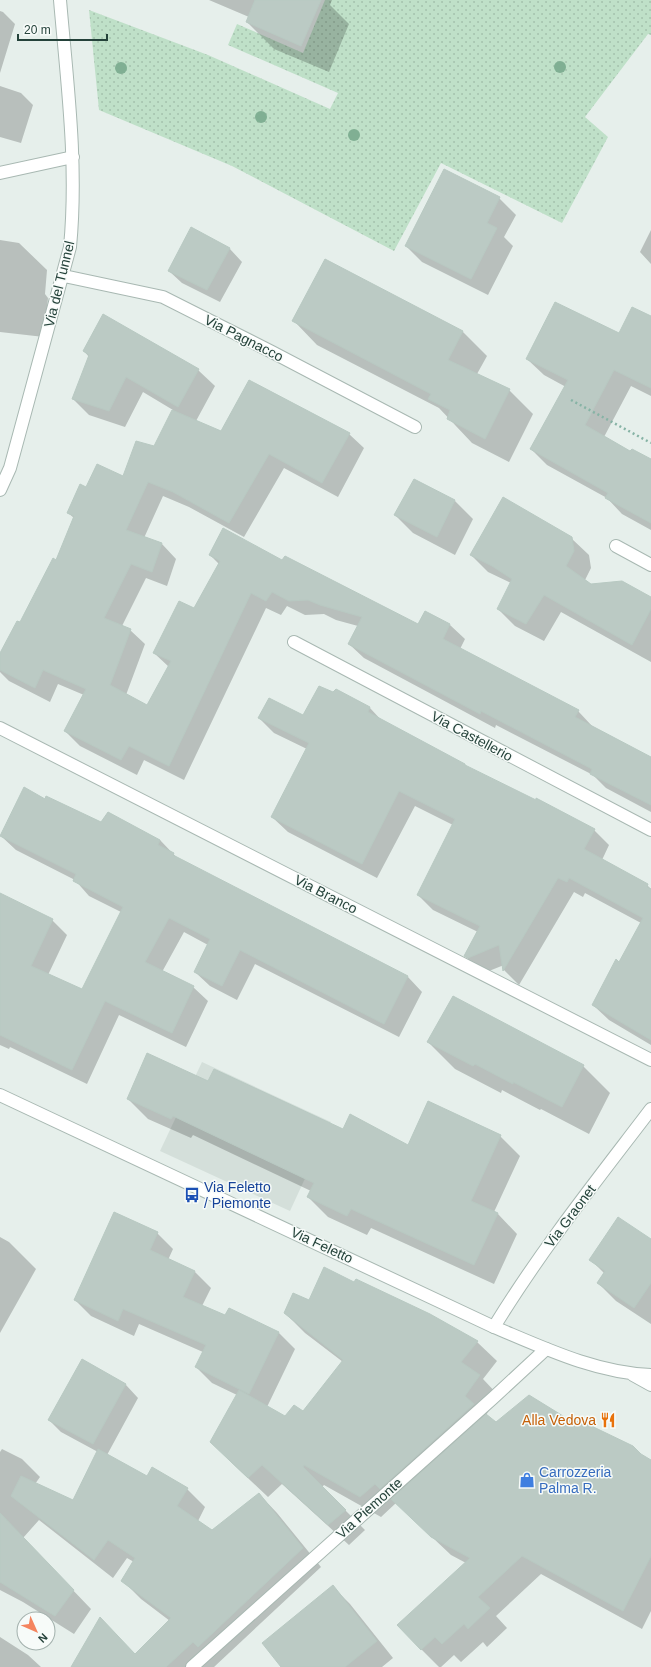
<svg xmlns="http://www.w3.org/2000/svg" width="651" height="1667" viewBox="0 0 651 1667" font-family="Arial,sans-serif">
<defs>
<pattern id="grass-dots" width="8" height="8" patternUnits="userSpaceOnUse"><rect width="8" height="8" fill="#bfe0c8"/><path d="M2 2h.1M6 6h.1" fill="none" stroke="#a4c1ad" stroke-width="1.8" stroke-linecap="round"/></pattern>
</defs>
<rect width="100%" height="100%" fill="#e6efeb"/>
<path fill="#d4dfda" d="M202,1062l129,60 -41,89 -130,-60z"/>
<path fill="url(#grass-dots)" d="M325,0h326v35l-3,-1 -63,83 23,20 -46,86 -121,-60 -47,88 -162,-85 -133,-56 -10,-100 119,45 122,54 8,-16 -110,-48 9,-21 66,29z"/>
<path fill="#0003" d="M209,0h123l-2,5 19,19 -20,48 -55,-23 -27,-27 2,-5z
M0,11l3,1 12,12 -15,49z
M0,86l21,7 12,12 -12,38 -21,-6z
M499,198l17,17 -12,22 9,9 -25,49 -66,-33 -16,-16z
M192,229l38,20 12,13 -22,40 -38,-19 -13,-12z
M651,230v34l-11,-12z
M0,240l19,3 28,27 -2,24 3,4 -4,39 -44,-5z
M326,261l137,71 24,24 -10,18 32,16 24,24 -24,48 -37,-19 -33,-35 -122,-63 -23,-24z
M651,317v79l-20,-10 -27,51 27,15 20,8v70l-29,-16 -15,-16 -60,-33 -16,-16 35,-62 -22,-12 -17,-16 93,-24z
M84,351l114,19 17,16 -19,35 25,12 128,1 15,14 -26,49 -54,-29 -40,69 -55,-30 -26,-11 -19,42 18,6 14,15 -9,27 -21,-8 -24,48 8,4 15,14 -19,51 22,11 21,-39 -15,-14 41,-43 24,-46 -9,-9 73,6 135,64 7,-13 25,13 15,14 -5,10 118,62 15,16 58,31v54l-45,-24 -13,-13 -97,-50 -1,3 -131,-70 -15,-14 9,-18 -22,-6 -12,-6 -19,1 -18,-9 -6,9 -15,-7 -82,172 -40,-20 -7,15 -57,-29 -15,-15 19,-36 -26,-11 -8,18 -41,-21 -9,-9v-17l20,-31 36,-62 18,-44 -6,-5 18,-25 38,-11 30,-29 19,-38 -30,-18 -18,35 -36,-12 -16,-16 16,-42z
M455,501l18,18 -18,36 -42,-22 -18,-18z
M571,538l18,17 2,13 -6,12 6,5 60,13v64l-90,-50 -17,29 -29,-15 -17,-17 13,-26 -23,-11 -17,-17z
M336,690l34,18 13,14 82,43 3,3 126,62 15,15 -7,15 45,25 4,4v156l-42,-25 -16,-15 27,-42 21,-40 -56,-30 -2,4 -9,-5 -55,93 -15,-15v-5l-20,8 -3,-2 -16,-15 13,-24 -45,-22 -15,-15 35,-70 -38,-19 -38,72 -89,-46 -16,-15 35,-68 -33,-16 -15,-15 44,-2z
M45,800l57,24 58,16 20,21 228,116 14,15 -23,45 -144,-73 -18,36 -27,-14 -15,-14 13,-27 -24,-13 -22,40 31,15 15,14 -22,46 -67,-32 -32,69 -77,-37 -1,2 -9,-4v-145l52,20 15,15 -19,40 34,16 39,-79 -32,-16 -14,-16 -59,-30 -15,-14z
M428,1042l155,24 27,27 -21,41 -48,-25 -1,1 -38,-20 -1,3 -46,-24z
M208,1082l135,48 65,16 92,-10 20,20 -26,56 4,2 19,20 -23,50 -123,-56 -4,7 -39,-18 -20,-20 3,-6 -118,-56 -2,3 -43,-19 -20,-20z
M157,1233l16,16 -5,11 27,12 16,16 -9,18 24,11 4,-8 49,24 16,16 -28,58 19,11 17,-6 40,-50 -38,-29 -20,-20 24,-12 168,41 20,19 -14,18 16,17 -13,19 10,8 81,3 74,35v150l-9,18 -101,-55 -45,42 11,12 -20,19 -4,-5 -22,20 -7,-7 -13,12h-2l-18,-18 45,-86 -15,-8 -55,-52 -15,14 -57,-32 -2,2 43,43 -16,15 -67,-61 -14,13 -37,-35 6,-67 -25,-12 -16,-16 7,-15 -64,-28 -5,12 -43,-20 -16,-16z
M0,1237l9,5 27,27 -36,64z
M651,1240v84l-35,-23 -18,-18 6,-10 -14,-14z
M83,1361l43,24 12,13 -31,57 40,23 40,11 18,18 -7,14 14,10 47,-37 18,19 44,54 -107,100h-142l63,-12 35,-34 -29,-22 -18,-18 11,-19 -7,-4 -14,20 -74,-58 -16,18 68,71 -17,25 -51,-32 -23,-12v-138l2,-3 20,10 18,18 -5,7 38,17 25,-49 -37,-20 -12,-12z
M333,1587l17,17 43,54 -11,9h-100z
M0,1637l28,18 13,12h-41z"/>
<path fill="#bbcac4" stroke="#b8c9c2" d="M255,0h66l-20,46 -55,-24z
M444,169l56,28 -13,26 10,5 -26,51 -66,-33z
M191,227l39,21 -23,42 -39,-19z
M325,259l138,72 -15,29 62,29 -25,50 -38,-20 3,-9 -22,-11 3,-5 -139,-73z
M555,302l64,31 13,-26 19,9v72l-37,-18 -29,55 45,26 2,-2 19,10v64l-46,-25 3,-5 -78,-44 38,-69 -42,-21z
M103,314l96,55 -21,38 -52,-30 -17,34 -37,-12 17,-44 -6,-4z
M249,380l101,53 -28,50 -53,-29 -40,69 -56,-31 -25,-10 -22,48 36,13 -10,29 -21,-8 -27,54 27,11 -21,56 37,20 24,-44 -18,-8 26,-52 15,7 26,-47 -11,-6 14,-27 59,32 3,-4 133,68 7,-13 25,13 -7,15 136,71 -4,7 76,40v48l-61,-31 2,-5 -111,-58 -1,3 -132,-70 14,-27 -42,-12 -12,-5 -19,1 -17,-9 -6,9 -15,-8 -82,173 -40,-20 -8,14 -57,-29 22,-42 -43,-19 -8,18 -35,-18v-17l17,-32 3,1 33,-64 3,2 18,-44 -7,-3 13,-29 6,3 11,-23 26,12 13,-35 18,5 18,-36 49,21z
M414,479l41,21 -18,37 -43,-22z
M503,497l69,40 2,14 -8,15 25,18 31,-3 29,16v12l-19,36 -88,-50 -18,29 -29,-15 15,-30 -20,-13 -22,-11z
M319,686l14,6 3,-3 34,18 -2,5 97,52v1l71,35v-2l59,31 -11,20 64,35 -1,3 4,2v151l-59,-35 24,-46 3,3 24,-44 -74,-40 -2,4 -9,-4 -55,93 -4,-26 -31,13 -4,-2 16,-30 -63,-31 38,-76 -56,-28 -37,73 -91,-47 38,-74 -51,-25 11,-20 34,17z
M24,787l21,12 1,-3 55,26 7,-10 52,28 -2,5 16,8 -1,2 235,121 -24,48 -144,-74 -18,36 -28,-14 16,-33 -41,-21 -24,44 49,24 -22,47 -67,-32 -33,69 -72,-35v-142l53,26 -22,47 51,23 41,-82 -50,-26 3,-7 -76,-38z
M453,996l131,69 -22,42 -49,-25v2l-38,-20 -2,2 -46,-24z
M147,1053l61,28 6,-12 129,60 7,-15 58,31 20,-44 73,34 -30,66 27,12 -24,52 -123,-56 -4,7 -40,-19 7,-14 -141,-67 -2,3 -44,-20z
M114,1212l44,20 -8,18 45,21 -12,26 42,18 4,-7 50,24 -30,62 -54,-27 11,-22 -83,-36 -5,12 -44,-21z
M618,1217l33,22v44l-17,25 -37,-25 8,-12 -16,-11z
M324,1267l30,15 2,-3 74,35 48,27 -17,21 19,13 -15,21 9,8 -94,85 -5,-5 -15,13 -56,-32 -1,2 43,43 -18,15 -66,-60 -14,13 -38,-36 29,-52 46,26 9,-11 9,6 40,-51 -59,-47 9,-20 16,7z
M82,1359l44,25 -33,60 -45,-24z
M529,1395l47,29 3,-4 54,26 8,8 10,6v96l-28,55 -101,-55 -44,41 12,11 -22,21 -4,-5 -22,20 -7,-7 -14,13 -24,-25 73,-67 -39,-21 -40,-38 95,-85 10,8z
M98,1449l49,27 5,-9 36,21 -11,18 35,24 47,-37 44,55 -105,99 -5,-5 -27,25h-95l29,-50 35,37 36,-36 -50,-37 14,-23 -27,-18 -14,20 -83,-64 10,-20 52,24z
M0,1513l74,77 -19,26 -55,-34z
M333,1585l44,56 -32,26h-64l-19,-24z"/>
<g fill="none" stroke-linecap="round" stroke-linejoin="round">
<defs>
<path id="minor" d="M0,173l73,-16
M64,276l99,21 109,55 143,75
M0,490l10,-22 60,-221c8,-83 -3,-165 -10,-247
M616,546l35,19
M294,642l357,188
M0,728l651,332
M494,1327c47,-77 103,-147 157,-218
M192,1667l301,-269 53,-49"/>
<path id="tertiary" d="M0,1095l494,232c50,21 102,46 157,48
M633,1375l18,10"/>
</defs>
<use href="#minor" stroke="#a8b8b2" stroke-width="14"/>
<use href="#tertiary" stroke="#a8b8b2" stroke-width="14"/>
<path stroke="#86b3a5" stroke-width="2.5" stroke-dasharray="2 3" stroke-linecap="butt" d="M571,400l80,43"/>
<use href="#minor" stroke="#fff" stroke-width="12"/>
<use href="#tertiary" stroke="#fff" stroke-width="12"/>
</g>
<g fill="#80af93">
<circle cx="560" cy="67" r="6"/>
<circle cx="121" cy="68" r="6"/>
<circle cx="261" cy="117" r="6"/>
<circle cx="354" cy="135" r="6"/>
</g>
<defs>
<symbol id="bus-bare" viewBox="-9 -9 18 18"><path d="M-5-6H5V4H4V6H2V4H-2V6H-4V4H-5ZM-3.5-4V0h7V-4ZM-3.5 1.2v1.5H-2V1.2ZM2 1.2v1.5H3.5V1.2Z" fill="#1a4fb4" stroke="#f7fbf9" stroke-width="2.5" paint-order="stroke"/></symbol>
<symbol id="restaurant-bare" viewBox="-9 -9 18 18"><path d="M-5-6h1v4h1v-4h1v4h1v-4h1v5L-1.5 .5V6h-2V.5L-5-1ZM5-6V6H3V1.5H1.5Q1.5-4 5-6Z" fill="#e8710a" stroke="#f7fbf9" stroke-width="2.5" paint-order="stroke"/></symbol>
<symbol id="shop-bare" viewBox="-9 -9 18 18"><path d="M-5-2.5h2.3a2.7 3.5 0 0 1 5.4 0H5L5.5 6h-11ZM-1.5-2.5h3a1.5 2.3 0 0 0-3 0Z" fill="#3f7fe0" stroke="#f7fbf9" stroke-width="2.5" paint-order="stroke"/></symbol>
</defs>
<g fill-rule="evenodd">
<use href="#bus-bare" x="181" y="1184" width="22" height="22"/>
<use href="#restaurant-bare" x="597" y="1409" width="22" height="22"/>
<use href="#shop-bare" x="516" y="1469" width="22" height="22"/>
</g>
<g text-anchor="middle" stroke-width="3" stroke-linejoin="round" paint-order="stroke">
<g font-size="14" fill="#24423a" stroke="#f7fbf9">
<text transform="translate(59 284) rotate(-76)" y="5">Via del Tunnel</text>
<text transform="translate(244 338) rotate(27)" y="5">Via Pagnacco</text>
<text transform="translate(472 736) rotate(28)" y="5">Via Castellerio</text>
<text transform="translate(326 894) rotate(27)" y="5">Via Branco</text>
<text transform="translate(570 1216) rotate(-53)" y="5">Via Graonet</text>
<text transform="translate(322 1245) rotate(25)" y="5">Via Feletto</text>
<text transform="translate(369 1508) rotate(-42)" y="5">Via Piemonte</text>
</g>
<g font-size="14" fill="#164399" stroke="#f7fbf9" text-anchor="start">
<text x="204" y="1192">Via Feletto<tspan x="204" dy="16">/ Piemonte</tspan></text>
</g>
<g font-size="14" fill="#c56008" stroke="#f7fbf9" text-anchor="end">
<text x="596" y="1425">Alla Vedova</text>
</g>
<g font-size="14" fill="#366cbe" stroke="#f7fbf9" text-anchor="start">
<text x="539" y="1477">Carrozzeria<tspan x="539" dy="16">Palma R.</tspan></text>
</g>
</g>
<g transform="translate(36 1631) rotate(135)"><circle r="19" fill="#f7fbf9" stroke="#a3b1ad"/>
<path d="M0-3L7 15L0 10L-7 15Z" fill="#f4845f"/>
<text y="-6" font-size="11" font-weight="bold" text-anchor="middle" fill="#24423a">N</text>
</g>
<path d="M18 34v6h89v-6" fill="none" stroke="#24423a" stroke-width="2"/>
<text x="24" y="34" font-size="12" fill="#24423a" stroke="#f7fbf9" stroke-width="3" paint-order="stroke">20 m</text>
</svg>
